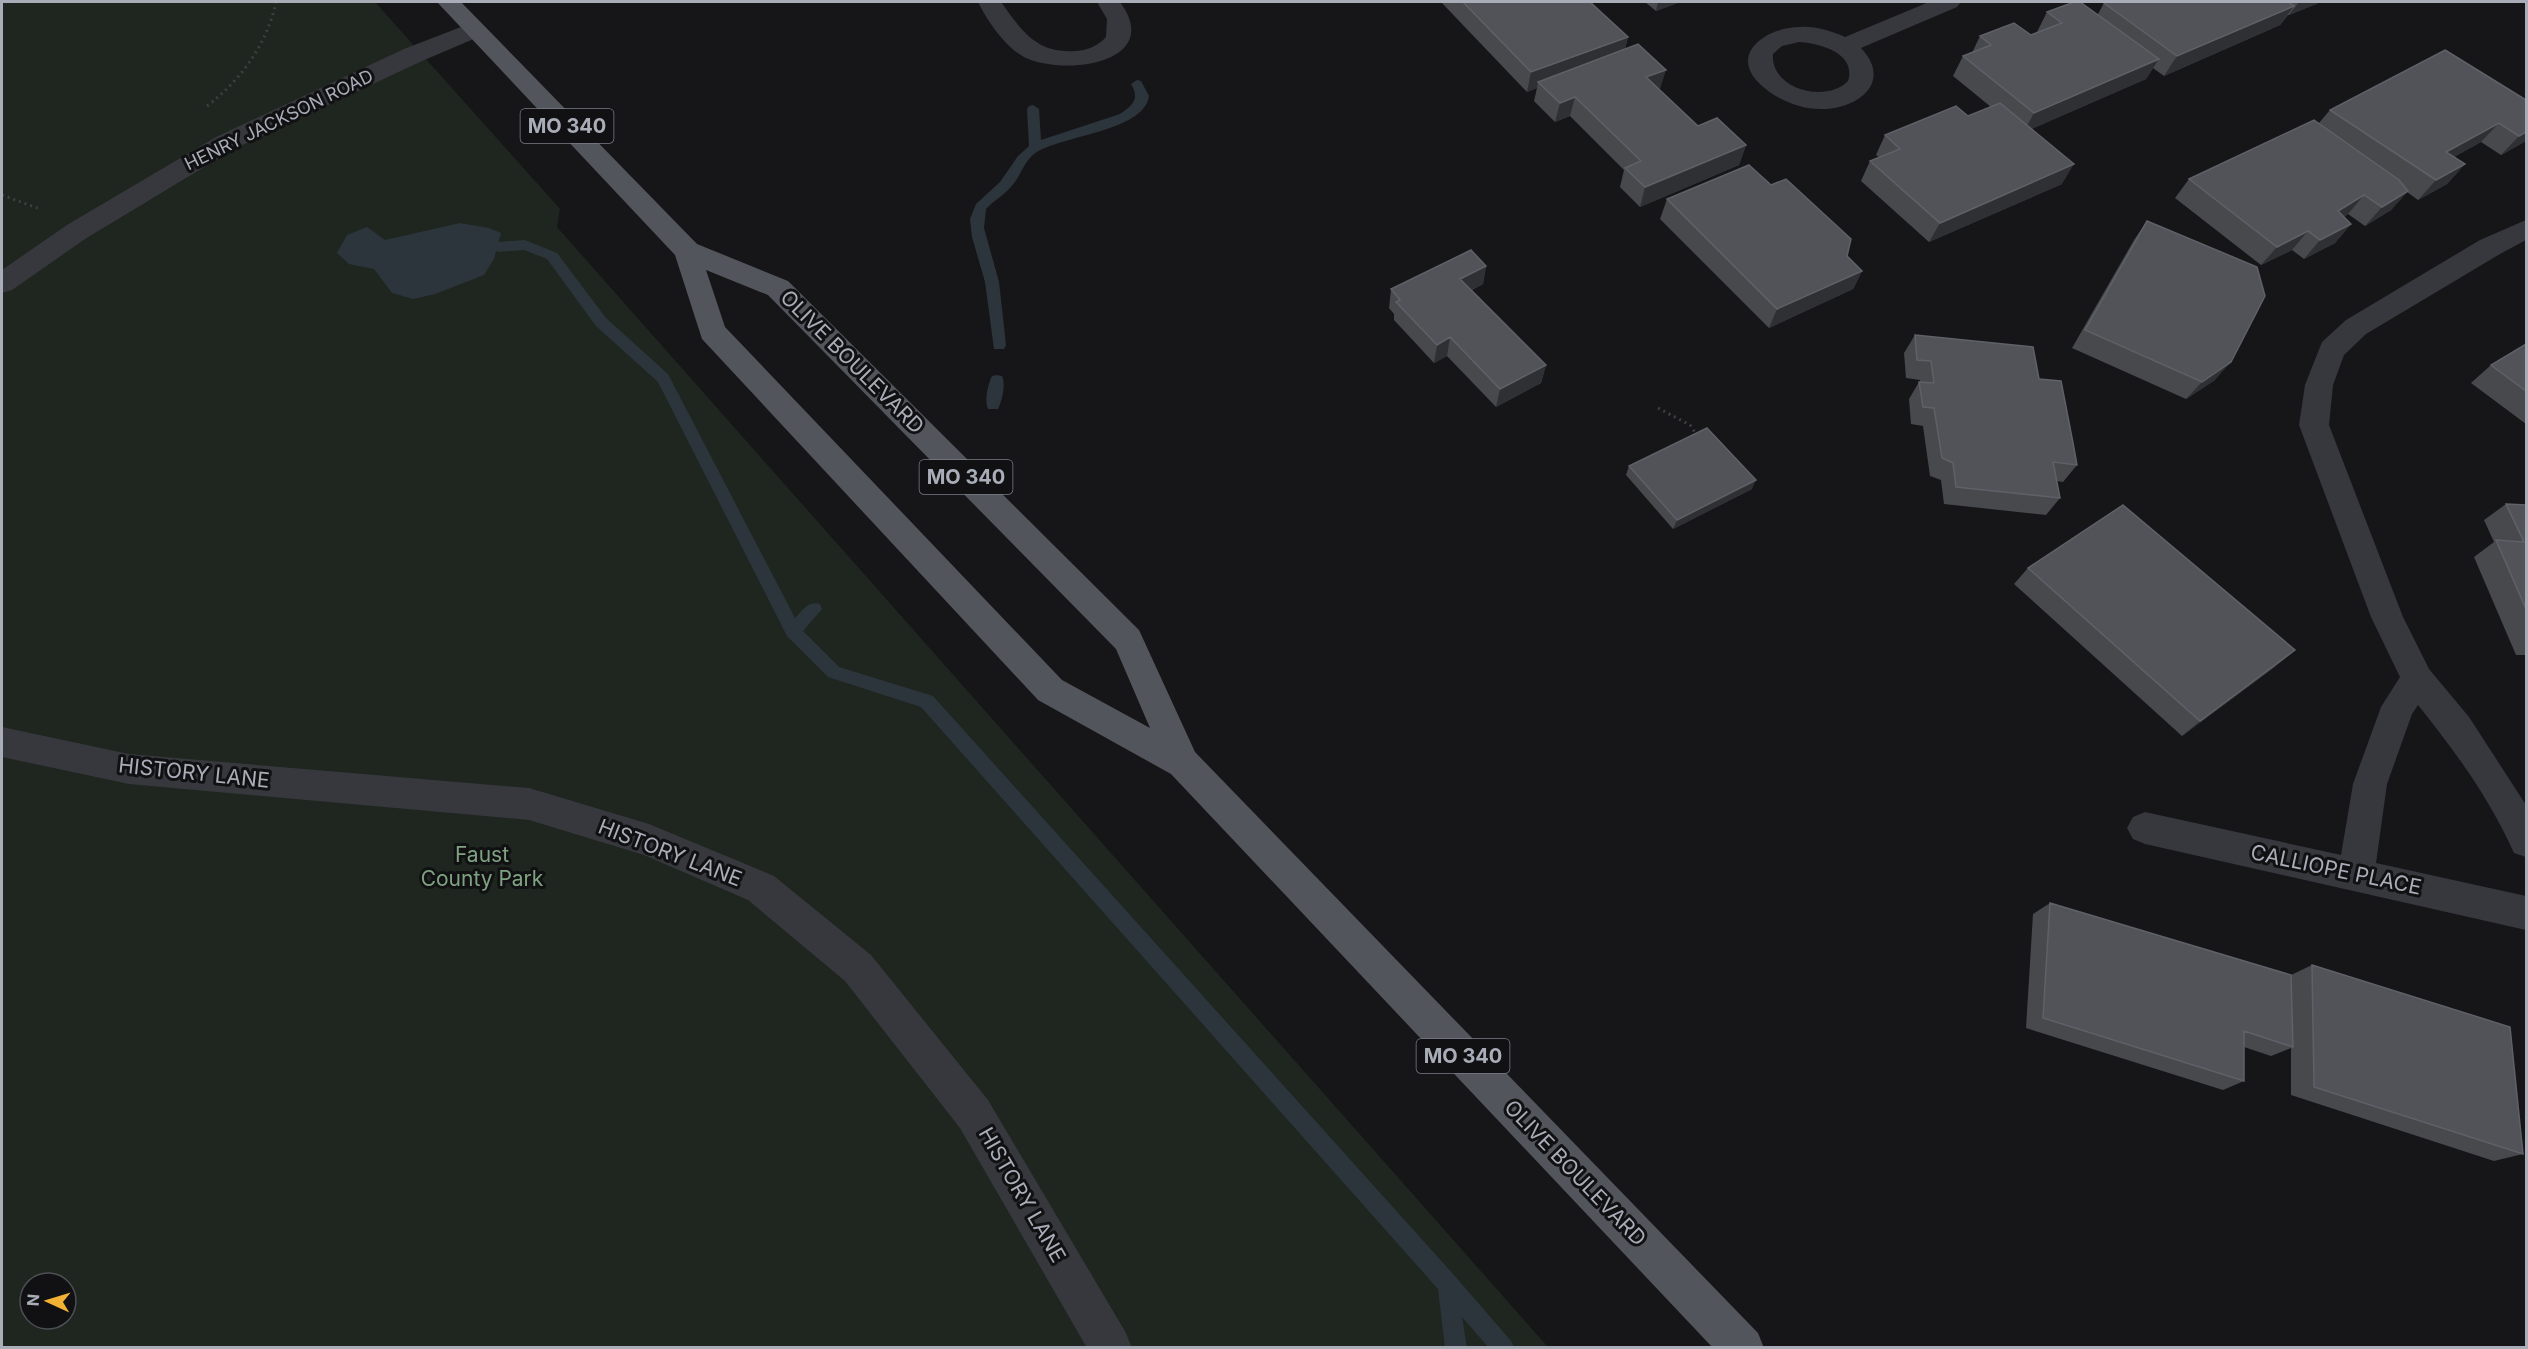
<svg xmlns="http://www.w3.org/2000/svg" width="2528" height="1349" viewBox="0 0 2528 1349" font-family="Inter,sans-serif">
<rect width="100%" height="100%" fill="#161618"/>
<path fill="#1e261f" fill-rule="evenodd" d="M2,2h373l185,207 -3,18 991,1120 -1546,1zM30,1283h36v36h-36z"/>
<path fill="#2c353c" d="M460,223l29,5 12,5 -7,26 -10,16 -49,19 -22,5 -21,-6 -18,-24 -25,-5 -12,-11 10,-18 20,-8 18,13z"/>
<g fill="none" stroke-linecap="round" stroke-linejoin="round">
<path fill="#2c353c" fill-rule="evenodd" d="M1137,80l4,1 8,15c-5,36 -89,39 -115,58 -11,9 -14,24 -24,34 -7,8 -17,13 -24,21l-2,19 15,54 7,63 -2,4h-10l-9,-67 -13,-45 -2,-18 6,-15 24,-22 18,-26 11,-10 -2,-37 2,-3 4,-1 6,4 2,31 79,-26c13,-9 20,-15 11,-30z
M525,240l32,13 49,65 62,56 127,244c7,-7 13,-18 25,-14l2,5 -19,22 36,36 94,29 521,579 57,66 3,7h-25l-27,-31 5,31h-22l-7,-59 -517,-582 -93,-30 -41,-41 -129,-254 -62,-56 -49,-67 -23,-9 -26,2 -7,-5 7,-5z
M997,375l5,1c4,8 0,25 -4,33h-10c-4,-8 0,-25 4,-33z"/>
<path stroke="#3d3f44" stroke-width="3" stroke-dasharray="2 4" stroke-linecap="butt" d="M207,106c34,-26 60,-62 69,-104
M2,195l38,14
M1658,408l32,17 8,12"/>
<path fill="#37383d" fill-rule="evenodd" d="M978,2h23c21,29 35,52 75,49 12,-1 22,-5 30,-14l1,-18 -10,-17h23c45,61 -56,75 -96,55 -19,-10 -37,-37 -46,-55z
M1929,2h32l-4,5 -96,41c33,35 -5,62 -41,61 -21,0 -44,-10 -59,-24 -34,-31 6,-58 39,-58 15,-1 31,4 45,10zM1799,42c20,1 58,11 49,39 -22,23 -78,8 -75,-27l9,-8z
M474,22l9,3 3,5 -3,5 -61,26 -188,88 -149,90 -73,51 -10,3v-23l65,-45 149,-88 188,-88z
M2526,220v20l-26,14 -134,80 -22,21 -11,30 -4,40 74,192 26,52 40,48 57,88v52l-12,-4c-24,-54 -59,-102 -96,-148l-6,9 -25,70 -11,79 150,33v34l-381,-86 -12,-5 -6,-11 6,-11 12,-5 196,43 12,-71 28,-77 19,-30 -29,-60 -72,-192 6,-40 17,-43 24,-22 134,-80z
M2,727l127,27 400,34 120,36 125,52 97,79 117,145 138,233 6,15h-45l-127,-220 -115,-147 -97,-81 -104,-45 -115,-35 -400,-36 -127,-27z"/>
<path fill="#53555c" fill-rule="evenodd" d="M437,2h24l236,242 91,37 351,349 56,122 563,581 6,15h-51l-542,-574 -133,-74 -336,-361 -27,-84zM706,270l62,25 348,354 34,79 -88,-48 -337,-353z"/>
</g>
<path fill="#47494d" d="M1441,2h149l38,35 -3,12 35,40 -1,1 39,36 48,19 -7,20 -99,42 -20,-20 4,-17 -54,-54 -15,6 -21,-21 3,-13 -10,4z
M1645,2h35l-24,9z
M2107,2h214l-32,13h-1l-8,10 -116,51 -11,-8 -7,11 -115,50 31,55 -133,58 -68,-61 9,-20 9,-4 -3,-2 9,-20 83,-19 23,-9 -38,-31 10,-20 9,-3 8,-17 51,-1 7,-2 -1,-1 10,-20 51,2 6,-11z
M2445,50l81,91 -25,14 -20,-13 -27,15 11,7 -18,20 -29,16 -11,-8 -16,18 -26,16 -17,-12 -4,3 7,7 -16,19 -31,16 -12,-9 -31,15 -86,-67 14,-19 130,-56 11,-13z
M1667,199l180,57 15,15 -9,18 -84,39 -109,-109z
M2147,221l68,159 -29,19 -114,-51 62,-108z
M1486,266l-3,18 -11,6 74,75 -5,18 -45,24 -49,-51 -13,7 -40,-43v-6l-5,-6 2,-19z
M1915,335l124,44 38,86 -14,17 -6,-1 3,17 -14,17 -102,-11 -3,-24 -11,-4 -7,-50 -12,-2 -2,-25 10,-17h1v-2l-14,-2 -2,-25z
M2526,345v79l-55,-41 20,-18z
M1629,466l123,23 -79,40 -47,-54z
M2506,504l20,1v155l-1,-5h-9l-42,-98 20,-15 -10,-22z
M2028,568l248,98 -94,70 -168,-152z
M2050,903l241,72 21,-10 211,189 -29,7 -203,-66v-47l-20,8 -27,-9v34l-21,9 -197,-62 7,-114z"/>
<path fill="#2f3033" d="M1658,2h22l-24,9z
M2299,2h22l-32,13z
M2294,6l-14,19 -116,51 13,-20z
M1628,37l-5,20 -85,25 -1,6 -10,4 4,-20z
M2159,59l-13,20 -123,54 11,-20z
M1666,70l-6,19 -19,8 5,-20z
M1575,97l-5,19 -15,6 5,-19z
M2499,123l-18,19 -52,29 17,-19z
M2526,132v9l-25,14 18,-19z
M1746,145l-7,20 -99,42 5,-20z
M2074,164l-12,20 -133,58 11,-19z
M2465,164l-18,20 -29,16 18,-20z
M2408,191l-17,19 -26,16 17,-19z
M2364,195l-16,19 -26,16 16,-19z
M2351,224l-16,19 -31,16 16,-19z
M2308,231l-16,19 -31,15 16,-18z
M1486,266l-3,18 -26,13 3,-18z
M1862,271l-9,18 -84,39 8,-19z
M1450,337l-3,19 -13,7 3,-18z
M2231,362l-16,18 -29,19 16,-17z
M1546,365l-5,18 -45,24 4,-18z
M1756,480l-4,9 -79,40 4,-9z
M2295,650l-19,16 -94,70 18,-15z"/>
<path fill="#525359" stroke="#5f6168" stroke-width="1.5" d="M1463,2h127l38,35 -97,35z
M2074,2h6l79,57 -125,54 -71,-57 28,-11 -11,-9 34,-13 17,12 31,-12 -15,-11z
M2107,2h181l6,4 -117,50 -73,-53z
M1638,44l28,26 -20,7 52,49 19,-8 29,27 -101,42 -20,-19 16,-7 -66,-64 -15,6 -22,-21z
M2445,50l81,50v32l-7,4 -20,-13 -53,29 19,12 -29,16 -106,-70z
M2000,103l74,61 -134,59 -70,-62 30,-12 -15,-14 71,-29 12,10z
M2314,120l85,60 9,11 -26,16 -18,-12 -26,16 13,13 -31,16 -12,-9 -31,16 -88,-68z
M1749,165l22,20 15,-6 65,60 -4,17 15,15 -85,38 -110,-110z
M2147,221l110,46 8,29 -34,66 -29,20 -117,-52z
M1471,250l15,16 -26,13 86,86 -46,24 -50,-52 -13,8 -41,-43 4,-2 -9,-11z
M1915,335l118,12 6,32 22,2 12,62 4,22 -24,-3 7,36 -104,-11 -3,-24 -11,-5 -8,-50 -11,-1 -4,-25 15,1 -3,-22 -14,-1z
M2526,344v47l-35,-26z
M1707,428l49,52 -79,40 -48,-54z
M2506,504l20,1v104l-30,-69 28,2z
M2123,505l172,145 -95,71 -172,-153z
M2050,903l241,72 2,72 -49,-16v50l-201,-63z
M2312,965l198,62 13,127 -209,-67z"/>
<g text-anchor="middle" stroke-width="6" stroke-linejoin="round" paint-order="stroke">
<g font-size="18" fill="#a8adb8" stroke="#111113">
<text transform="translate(279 120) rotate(-26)" y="6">HENRY JACKSON ROAD</text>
</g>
<g fill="#111113" stroke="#7b7e86" stroke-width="1.5">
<rect x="520.5" y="109" width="93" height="34" rx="4.5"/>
<rect x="919.5" y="460" width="93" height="34" rx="4.5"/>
<rect x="1416.5" y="1039" width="93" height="34" rx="4.5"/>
</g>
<g font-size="20" font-weight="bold" fill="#a8adb8">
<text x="567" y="133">MO 340</text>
<text x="966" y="484">MO 340</text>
<text x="1463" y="1063">MO 340</text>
</g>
<g font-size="21" fill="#a8adb8" stroke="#111113">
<text transform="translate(852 362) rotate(45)" y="7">OLIVE BOULEVARD</text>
<text transform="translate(194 773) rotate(6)" y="7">HISTORY LANE</text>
<text transform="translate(670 853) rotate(21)" y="7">HISTORY LANE</text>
<text transform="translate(2336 870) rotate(12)" y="7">CALLIOPE PLACE</text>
<text transform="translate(1575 1173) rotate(46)" y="7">OLIVE BOULEVARD</text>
<text transform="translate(1022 1195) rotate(60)" y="7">HISTORY LANE</text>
</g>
<g font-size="21" fill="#7fa381" stroke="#111113">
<text x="482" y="862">Faust<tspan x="482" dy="24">County Park</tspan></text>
</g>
</g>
<rect width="2528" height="1349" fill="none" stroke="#a8adb8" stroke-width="6"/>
<g transform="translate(48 1301) rotate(274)"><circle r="28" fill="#111113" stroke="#4d4f55" stroke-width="1.5"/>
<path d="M0-4.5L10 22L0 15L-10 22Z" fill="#f2b134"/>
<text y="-9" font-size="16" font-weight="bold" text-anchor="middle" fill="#a8adb8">N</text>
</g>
</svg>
